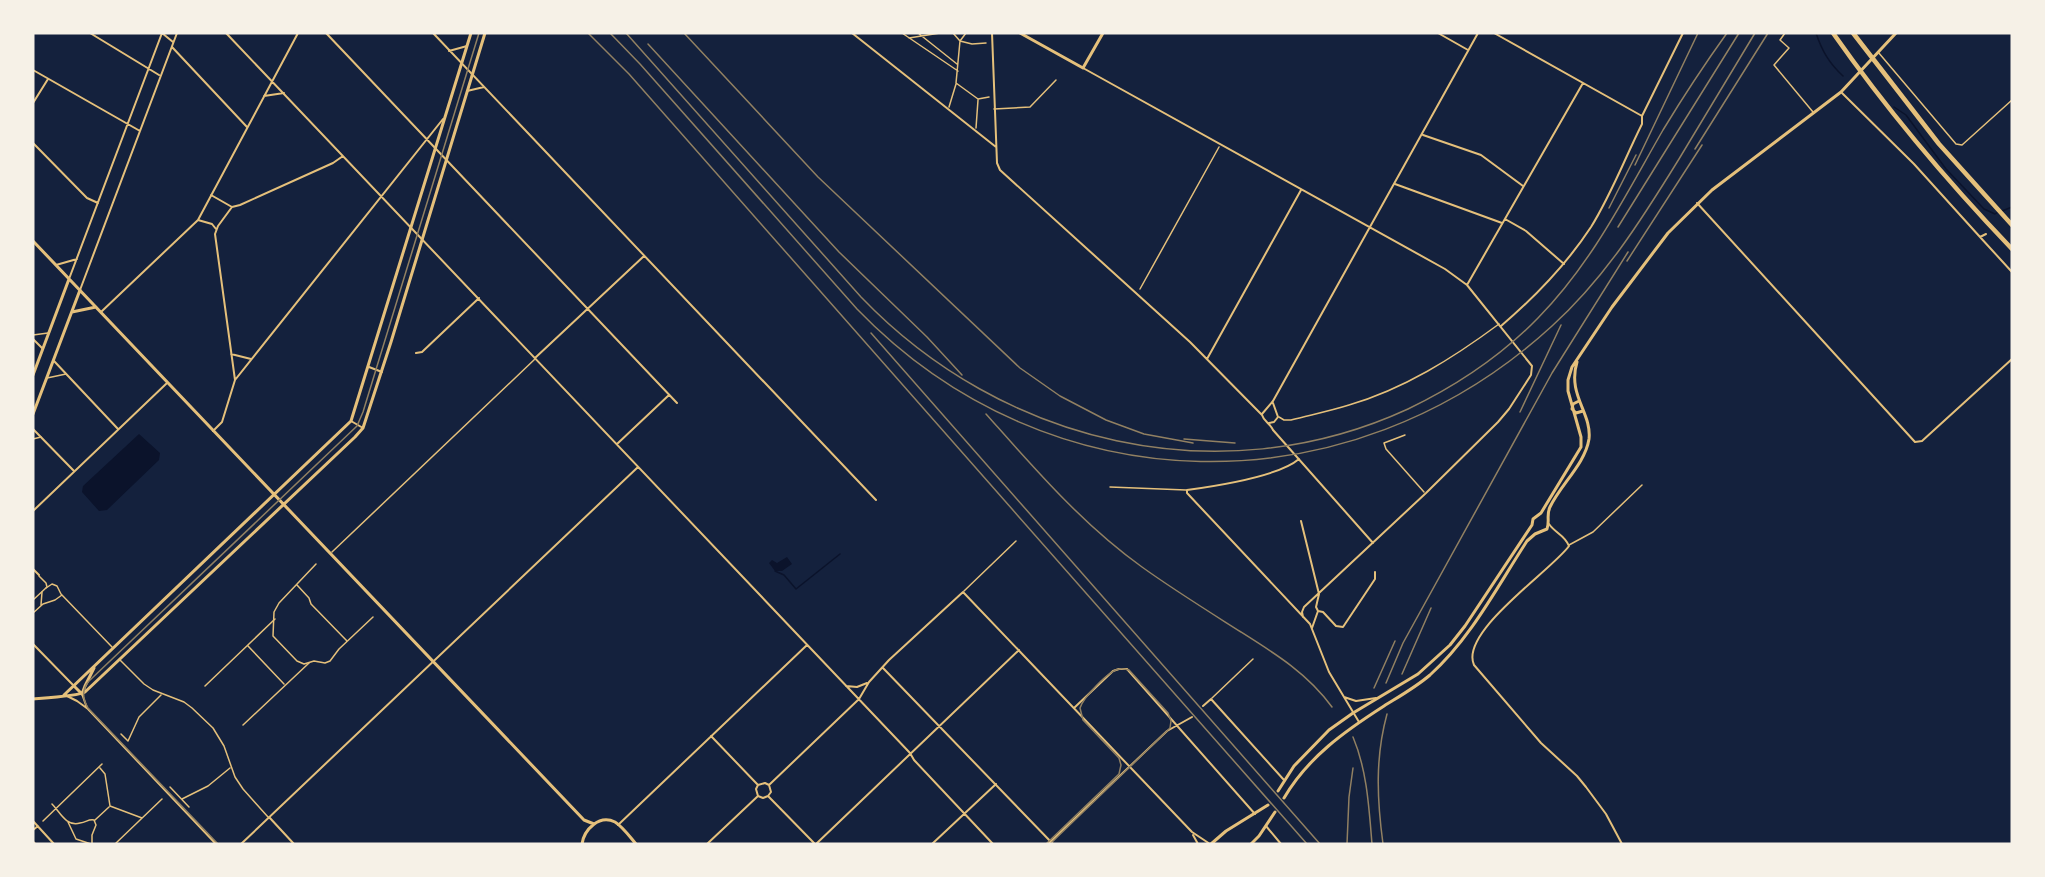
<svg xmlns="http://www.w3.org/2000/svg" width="2045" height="877" viewBox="0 0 2045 877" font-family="Cabin,sans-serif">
<rect width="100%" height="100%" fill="#14213d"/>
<path fill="#0b132b" d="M139,434l21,19 -1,7 -52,50 -8,1 -17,-19 1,-6z
M787,557l5,7 -10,7h-7l-6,-8 3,-3 5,3z"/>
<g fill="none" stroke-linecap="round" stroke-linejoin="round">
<path stroke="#0b132b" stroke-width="1.5" d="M1816,33c6,18 13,30 27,43
M1894,107l12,8 40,54 38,40 11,5 3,-2
M2002,211l10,-4
M775,571l9,4 12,14 44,-35"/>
<path stroke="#e5c07b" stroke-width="1.5" d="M1785,33l-5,7 9,8 -15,17 39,47
M1878,52l78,92 6,1 50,-45
M994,109l36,-2 26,-27
M1279,417l5,3h7c19,-5 39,-9 58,-15 55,-16 104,-47 150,-81
M1405,435l-21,8 2,6 38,43
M1110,487l76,3
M1569,545l24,-13 49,-47
M332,552l203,-193
M316,564l-37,39 -5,9 -1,24 24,25 7,3 10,-3 11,2 5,-2 9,-12 34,-32
M297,585l12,13 2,6 36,37
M964,591l52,-50
M33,600l14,-13 -1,-4 -7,-7
M1212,698l41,-39"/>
<path stroke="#e5c07b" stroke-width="1.5" d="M902,33l56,38
M918,33l39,31
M953,33l7,8 -4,42 22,16 11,-2
M966,33l-6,8 12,3 14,-1
M909,38l31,-5
M949,107l7,-23
M976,128l2,-28
M1140,289l79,-142
M33,335l15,-2
M47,378l19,-4
M33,439l8,-2
M46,588l6,-4 5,2 4,8 51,53
M41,605l1,-13
M33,613l10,-9 12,-4 7,-5
M248,646l36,38
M120,660l24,24 9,6 31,12 8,6 21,20 11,18 11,31 8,12 25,28
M205,686l70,-67
M243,725l66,-62
M121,734l7,7 11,-24 22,-22
M100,768l5,6 5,32 32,12
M170,787l19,20
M182,799l26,-13 22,-18
M52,804c8,8 14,23 28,19 7,-1 8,-4 14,-3l2,5 -4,10v9
M95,820l14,-13
M43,821l59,-57
M68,822l8,17 15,5
M115,844l47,-45"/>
<path stroke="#e5c07b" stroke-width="2" d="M90,33l69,42
M162,33l11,9
M226,33l684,720 4,7 79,84
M326,33l351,370
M433,33l443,467
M852,33l144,114
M992,33l5,130 3,7 190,172 72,73c2,7 8,8 11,15l100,113
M1438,33l30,17
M1494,33l148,83
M172,47l75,80
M449,51l18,-5
M1083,68l362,201 22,16 65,81 -1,9 -22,34 -11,13 -72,71 -122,114 -2,5 1,5
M33,70l107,61
M467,91l17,-4
M1841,92l73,72 66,73 6,-3
M264,96l20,-3
M33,103l15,-24
M1423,135l58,20 42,31
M33,143l54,55 11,5
M1395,184l107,39
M211,195l21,12
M1697,203l218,239 7,-1 90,-82
M232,207l-14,19 -3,8 20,146
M232,207l8,-2 93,-42 10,-7
M1505,219l21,12 38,33
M198,220l14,4 4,5
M1980,237l32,35
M56,265l21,-6
M69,279l93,-246
M1467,285l116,-202
M80,290l97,-257
M101,312l97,-92 100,-187
M1501,326c34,-29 65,-61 90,-99 20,-32 34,-69 51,-103v-8l41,-83
M33,339l10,10
M416,353l6,-1 57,-54
M231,354l20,5
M535,358l109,-102
M1207,359l94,-169
M54,361l64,68
M369,367l13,5
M1262,414l11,-13 205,-368
M351,421l12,7
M1269,423l5,-1 4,-5 -5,-14
M33,429l41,42
M213,431l9,-9 13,-42 208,-261
M617,444l52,-49
M1299,459c-21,18 -83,27 -112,31v3l123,131 19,48 30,50
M33,511l134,-128
M1301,521l18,73
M1549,524c6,9 16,11 20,22 -17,24 -110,86 -95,119l67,78 36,33 9,11 20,27 16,30
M33,569l6,6
M1319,594l-3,13 2,4 5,1 13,14 7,1 32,-48v-7
M1312,628l6,-17
M33,644l41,42
M883,668l170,176
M846,686l11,1 10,-4
M82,694l5,14
M67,696l10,5 11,8 128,135
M1344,697l12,4 20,-3
M1203,706l8,-7 73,81
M1074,708l39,-37 6,-2h8l128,145
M711,736l47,49
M758,785l7,-2 4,2
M769,785l90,-86 10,-17 20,-22 74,-68 229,240 18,12
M758,796l-2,-7 2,-4
M768,796l47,48
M768,796l3,-4 -2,-7
M269,817l25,27
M33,821l21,23
M618,825l189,-180
M1266,826l15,18
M33,830l5,-4
M1193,835l5,9
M241,844l397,-377
M707,844l51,-48 5,2 5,-2
M816,844l203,-194
M932,844l64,-60
M1048,844l119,-113 25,-14"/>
<path stroke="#e5c07b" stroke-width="3" d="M1020,33l63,35 20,-35
M33,241l551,579 10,4
M72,312l24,-5
M33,375l36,-96
M1579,401l-6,3 -1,5 4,4 7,-2
M33,414l47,-124
M74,686l8,8
M82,694l3,-8 9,-18
M64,695l287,-274 120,-388
M33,699c12,-1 45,-3 52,-7l270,-255 8,-9 28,-86 94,-309
M1278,791l16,-25 35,-36 24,-17 65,-39 32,-29 15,-19 67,-101 1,-6 8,-6 40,-66v-10l-13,-46v-11l4,-13 40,-60 56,-74 44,-43 129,-98 55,-59
M1284,798c24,-41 61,-67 100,-92 16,-10 32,-19 46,-31 41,-37 67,-88 97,-134l8,-7 12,-5c3,-8 -1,-14 3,-22 11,-23 35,-43 39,-68 3,-26 -22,-44 -12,-77
M582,844c2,-14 17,-30 33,-22 8,5 15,15 21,22
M1211,844l15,-13 42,-26
M1251,844l8,-8 16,-24"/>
<path stroke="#e5c07b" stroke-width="4" d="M33,843l1,1"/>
<path stroke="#e5c07b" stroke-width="4.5" d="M1833,33c54,77 114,148 179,216
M1853,33l86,111 73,81"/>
<path stroke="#918062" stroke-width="1.5" d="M218,844l-130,-136c-6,-10 -6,-19 1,-27l268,-255 6,-14 116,-379
M1046,844l73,-70 2,-9 -2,-7 -36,-38 -3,-12c3,-10 28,-37 39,-39 4,-1 5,0 10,1l39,43 3,8 -1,7 -120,116"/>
<path stroke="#918062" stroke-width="1.5" d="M588,33l41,41 678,770
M610,33l30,31 217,245c192,199 493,202 695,17 53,-48 90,-107 127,-167 25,-42 51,-84 76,-126
M626,33l235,264c141,147 358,199 547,112 48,-23 93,-53 130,-91 54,-55 87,-122 125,-188 20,-33 41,-65 64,-97
M684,33l134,144 202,191 40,28 46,24 38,14 49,9
M648,44l191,208 88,85 35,38
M1695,149l73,-116
M1635,165l63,-132
M1609,208l27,-53
M1618,227l121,-194
M1627,261l75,-116
M871,333l449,511
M1520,412l41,-87
M986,414c49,55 96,110 156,153 32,23 66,44 99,65 35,22 67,42 91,75
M1184,439l51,4
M1402,674l29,-66
M1386,683l17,-40 149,-270 76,-121
M1374,688l21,-47
M1353,737c14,33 16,71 19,107
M1347,844l2,-47 4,-29
M1383,844c-6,-45 -8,-86 4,-130"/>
</g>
<rect width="2045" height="877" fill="none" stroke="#f6f1e7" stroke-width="69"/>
</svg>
